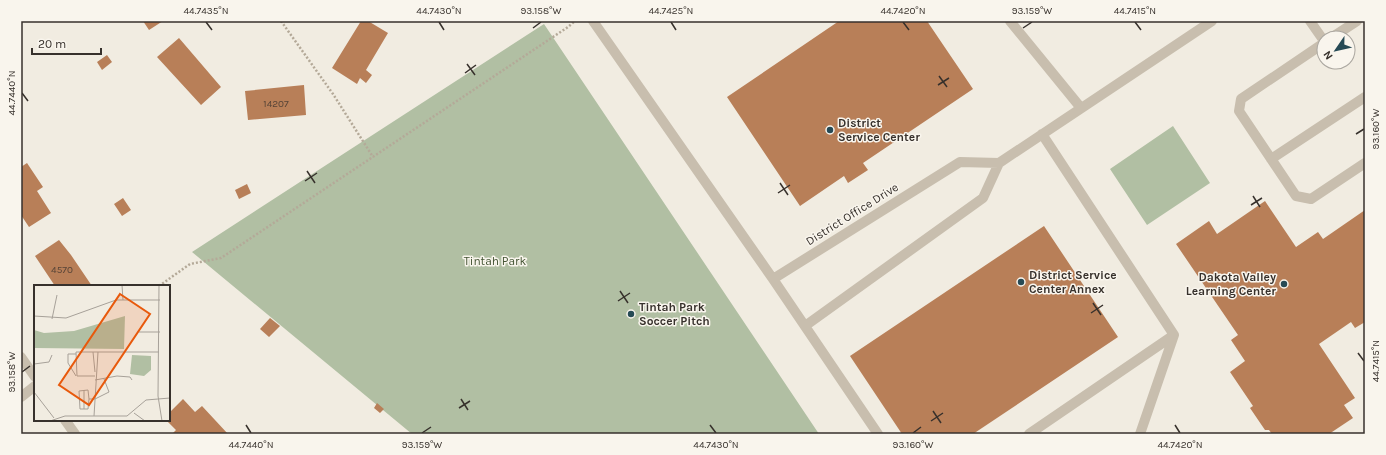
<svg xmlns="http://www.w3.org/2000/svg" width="1386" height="455" viewBox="0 0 1386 455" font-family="Karla,sans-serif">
<rect width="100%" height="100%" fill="#f1ece1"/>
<path fill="#b1bfa3" d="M544,24l275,410h-407l-220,-182z
M1173,126l37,57 -63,42 -37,-56z"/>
<path fill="#b87f58" d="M143,21h20l-14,9z
M361,21h7l20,12 -22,37 6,5 -6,8 -6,-5 -3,6 -25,-16z
M839,21h88l46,68 -110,74 5,7 -20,13 -4,-7 -44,30 -73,-109z
M179,38l42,49 -20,18 -44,-48z
M107,55l5,7 -10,8 -5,-8z
M304,85l2,30 -58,5 -3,-29z
M27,163l16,24 -6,4 14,22 -22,14 -8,-12v-48z
M247,184l4,9 -12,6 -4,-9z
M123,198l8,12 -9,6 -8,-12z
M1265,201l31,46 22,-15 5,7 42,-29v112l-10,6 -4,-6 -32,22 36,54 -11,7 9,13 -24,16h-57l-3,-4h-4l-15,-22 3,-2 -23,-34 15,-11 -14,-21 7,-5 -62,-91 33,-23 8,13z
M1044,226l74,111 -145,97h-71l-52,-78z
M59,240l12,15 21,31h-37l-20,-30z
M270,318l10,8 -11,11 -9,-8z
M183,399l12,13 7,-6 26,28h-56l4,-4 -10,-10h3v-7z
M377,403l7,6 -4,4 -6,-5z"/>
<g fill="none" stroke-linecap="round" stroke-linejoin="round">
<path stroke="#b4a998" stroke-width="2.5" stroke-dasharray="2 2" stroke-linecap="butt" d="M281,21l52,73 40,63
M159,286l31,-22 31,-6 347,-231 7,-6"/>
<path stroke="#c8beae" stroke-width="10" d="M593,21l180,258 187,-117 39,1 213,-142
M1010,21l71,87
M1310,21l14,20
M1331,38l26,-17
M1324,43l-83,56 -2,12 57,85 15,3 54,-36
M1271,159l94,-62
M773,279l105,155
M805,326l178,-128 16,-35
M21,357l14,20
M21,397l14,-11
M65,420l10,14
M1029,434l145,-99 -132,-201
M1140,434l34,-99"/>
</g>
<path fill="none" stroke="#37312c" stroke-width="1.5" d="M206,22l6,8M439,22l5,8M671,22l5,8M903,22l6,8M1135,22l6,8M533,28l8,-6M1023,28l9,-6M467,64l8,11M465,73l11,-8M939,76l8,11M938,85l11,-7M22,93l6,8M1356,134l8,-5M307,171l8,12M305,181l12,-8M780,183l8,12M778,193l12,-8M1253,196l7,11M1251,205l11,-7M620,291l8,12M618,301l12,-8M1093,303l8,12M1091,313l12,-8M1358,353l6,8M22,372l8,-6M461,399l7,11M459,408l11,-7M933,411l8,12M931,421l12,-8M246,425l5,8M710,425l6,8M1175,425l5,8M422,433l9,-6M913,433l8,-6"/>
<g fill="#264a55" stroke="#f9f5ed" stroke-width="1.5">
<circle cx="830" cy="130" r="4"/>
<circle cx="1021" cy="282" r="4"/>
<circle cx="1284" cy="284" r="4"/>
<circle cx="631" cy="314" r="4"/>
</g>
<g text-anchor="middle" stroke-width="3" stroke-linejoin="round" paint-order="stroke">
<g font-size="10" fill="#574437">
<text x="276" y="107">14207</text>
<text x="62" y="273">4570</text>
</g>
<g font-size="12" font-weight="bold" fill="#37312c" stroke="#f9f5ed" text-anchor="start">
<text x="838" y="127">District<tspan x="838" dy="14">Service Center</tspan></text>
<text x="1029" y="279">District Service<tspan x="1029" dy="14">Center Annex</tspan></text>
<text x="1276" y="281" text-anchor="end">Dakota Valley<tspan x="1276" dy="14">Learning Center</tspan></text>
<text x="639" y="311">Tintah Park<tspan x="639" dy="14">Soccer Pitch</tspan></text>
</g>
<g font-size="12" fill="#37312c" stroke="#f9f5ed">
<text transform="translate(852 214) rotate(-32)" y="4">District Office Drive</text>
</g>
<g font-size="12" fill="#425332" stroke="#f9f5ed">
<text x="495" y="265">Tintah Park</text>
</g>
</g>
<g transform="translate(34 285)">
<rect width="136" height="136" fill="#f1ece1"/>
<path d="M91,31l-1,33 -90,-1v-18l10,3 30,-2zM98,70l19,1v14l-7,6 -14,-2z" fill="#b1bfa3"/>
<path fill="none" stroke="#a7a199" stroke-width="1" d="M88,0l1,15M125,0l-1,111 4,25M0,31l32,2 50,-18h44M18,34l5,-24M105,47h21M59,67l2,20M0,79l15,-2 3,-7M42,91l-8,-13v-9h8M61,91h-18l-1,-24h22M61,95l22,-4 13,1 2,3M0,107l20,26M55,114l-1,-9 -9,1 1,18h8l1,-10h6M61,114l14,-7 -5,-13M50,124v-19M100,128l11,8M60,131l4,-64h61M16,136l15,-5h62l19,-16 24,-2"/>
<path fill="#e8590c" fill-opacity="0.15" stroke="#e8590c" stroke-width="2" d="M86,9l30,20 -61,91 -30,-20z"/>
<rect width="136" height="136" fill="none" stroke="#37312c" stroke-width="2"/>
</g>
<rect width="1386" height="455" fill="none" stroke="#f9f5ed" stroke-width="44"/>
<g transform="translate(1336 50) rotate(236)"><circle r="19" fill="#f9f5ed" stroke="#aba7a0"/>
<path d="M0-3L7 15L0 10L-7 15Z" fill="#264a55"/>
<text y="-6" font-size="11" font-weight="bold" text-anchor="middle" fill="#37312c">N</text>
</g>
<path d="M32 48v6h69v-6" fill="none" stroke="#37312c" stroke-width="2"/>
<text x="38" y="48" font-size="12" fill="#37312c" stroke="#f9f5ed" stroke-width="3" paint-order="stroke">20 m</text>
<rect x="22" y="22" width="1342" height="411" fill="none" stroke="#37312c" stroke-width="1.5"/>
<g font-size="10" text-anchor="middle" fill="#37312c">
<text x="206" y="14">44.7435°N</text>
<text x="439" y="14">44.7430°N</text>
<text x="541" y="14">93.158°W</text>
<text x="671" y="14">44.7425°N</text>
<text x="903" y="14">44.7420°N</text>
<text x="1032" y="14">93.159°W</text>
<text x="1135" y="14">44.7415°N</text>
<text transform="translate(11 93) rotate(-90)" y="4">44.7440°N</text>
<text transform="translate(1375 129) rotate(-90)" y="4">93.160°W</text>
<text transform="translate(1375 361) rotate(-90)" y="4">44.7415°N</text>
<text transform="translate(11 372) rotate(-90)" y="4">93.158°W</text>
<text x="251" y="448">44.7440°N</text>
<text x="422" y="448">93.159°W</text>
<text x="716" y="448">44.7430°N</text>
<text x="913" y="448">93.160°W</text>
<text x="1180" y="448">44.7420°N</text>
</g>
</svg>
